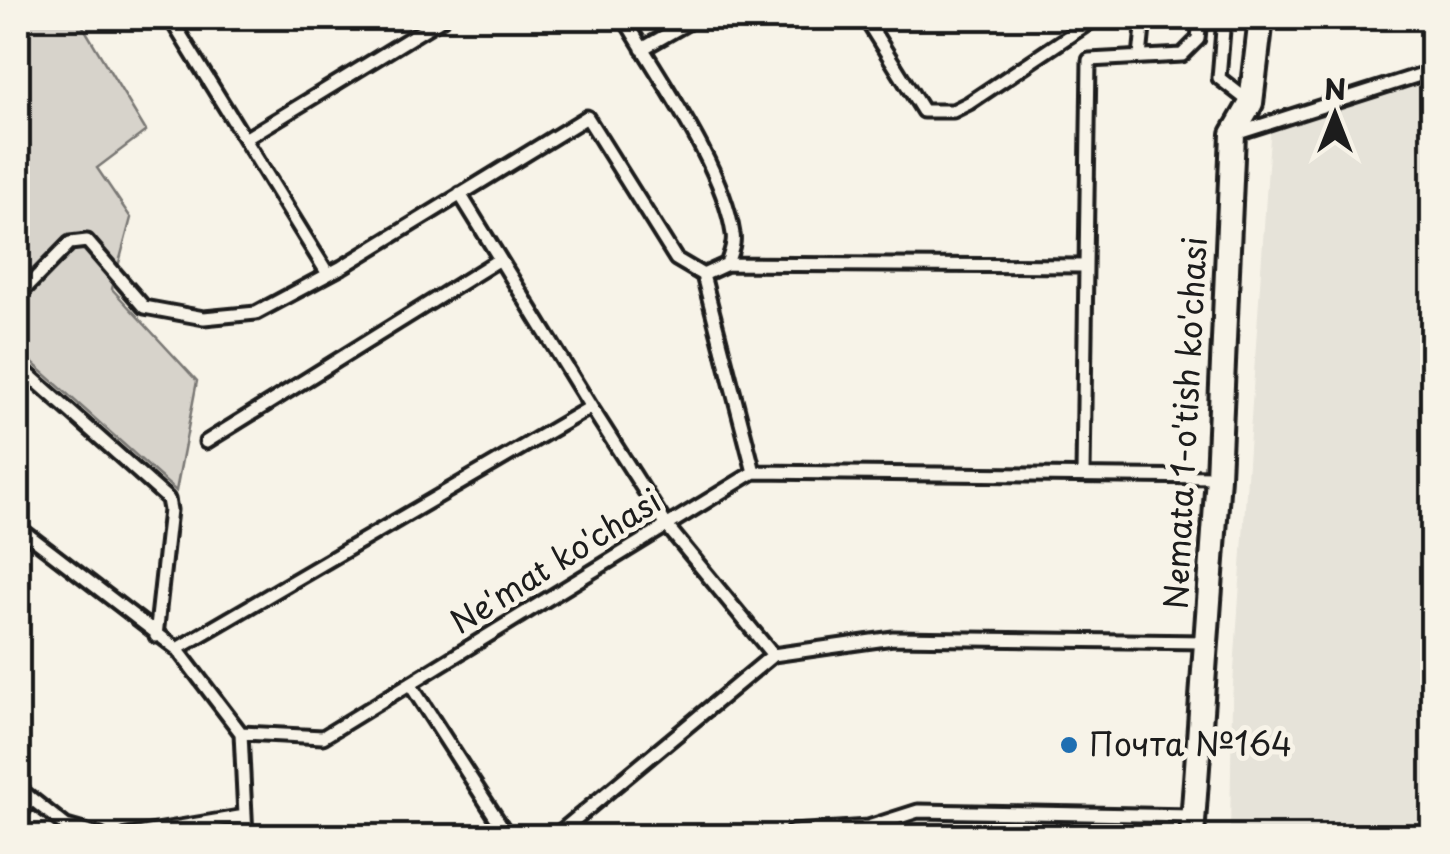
<svg xmlns="http://www.w3.org/2000/svg" width="1450" height="854" viewBox="0 0 1450 854" font-family="'Playpen Sans',sans-serif">
<rect width="100%" height="100%" fill="#f7f3e8"/>
<filter id="ink" filterUnits="userSpaceOnUse"><feTurbulence type="fractalNoise" baseFrequency=".01" numOctaves="2"/><feDisplacementMap in="SourceGraphic" scale="20" xChannelSelector="R" yChannelSelector="G"/><feConvolveMatrix kernelMatrix="1 2 1 2 8 2 1 2 1" color-interpolation-filters="sRGB"/></filter>
<g filter="url(#ink)">
<path fill="#e6e3d9" d="M1432,77v759h-202l2,-136 39,-578z"/>
<path fill="#d7d3cb" stroke="#7a7874" stroke-width="2.5" d="M18,18h60l68,113 -49,37 34,50 -19,71 85,92 -21,110 -158,-141z"/>
<g fill="none" stroke-linecap="round" stroke-linejoin="round">
<defs>
<path id="service" d="M170,18l158,256 6,-3
M865,18l58,93h30l16,-8 127,-85
M1224,18l-5,60 32,25
M642,49l54,-31
M1140,57l4,-39
M1238,133l194,-62
M245,139l198,-121
M727,264l359,2 3,-206 93,-5 16,-16 2,-21
M703,275l51,197
M18,296l52,-53 17,-2 57,66 60,11 52,-5 86,-46 245,-150 89,142 27,16 24,-11c3,-10 8,-20 6,-30 -10,-68 -74,-156 -109,-216
M18,365l150,134 2,11 -14,126
M206,442l294,-183
M1083,474l3,-208
M18,527l159,122 64,84 82,4 431,-265 464,5
M177,649l414,-242 -131,-213
M773,655l120,-17 314,4
M410,684l98,152
M241,733l5,103
M18,788l48,38 35,10
M18,817l13,-18
M868,827l50,-16 275,5
M126,836l119,-20
M555,836l218,-181 -106,-129 -76,-119
M792,836v-4l76,-5 1,9"/>
<path id="minor" d="M1192,836l26,-359 15,-343 18,-31 10,-85"/>
</defs>
<use href="#service" stroke="#1c1c1c" stroke-width="19"/>
<use href="#minor" stroke="#1c1c1c" stroke-width="30"/>
<use href="#service" stroke="#f7f3e8" stroke-width="11"/>
<use href="#minor" stroke="#f7f3e8" stroke-width="22"/>
</g>
</g>
<circle fill="#1f6fb2" stroke="#f7f3e8" stroke-width="4" cx="1069" cy="745" r="10"/>
<g text-anchor="middle" stroke-width="10" stroke-linejoin="round" paint-order="stroke">
<g font-size="32" fill="#1c1c1c" stroke="#f7f3e8">
<text transform="translate(1186 423) rotate(-87)" y="11">Nemata 1-o'tish ko'chasi</text>
<text transform="translate(556 562) rotate(-32)" y="11">Ne'mat ko'chasi</text>
</g>
<g font-size="32" fill="#1c1c1c" stroke="#f7f3e8" text-anchor="start">
<text x="1089" y="756">Почта №164</text>
</g>
</g>
<rect width="1450" height="854" fill="none" stroke="#f7f3e8" stroke-width="60"/>
<rect x="30" y="30" width="1390" height="794" fill="none" stroke="#1c1c1c" stroke-width="4" filter="url(#ink)"/>
<g transform="translate(1335 115)" stroke="#f7f3e8" stroke-width="8" paint-order="stroke">
<path d="M0-8L18 38L0 25L-18 38Z" fill="#1c1c1c"/>
<text y="-15" font-size="28" font-weight="bold" text-anchor="middle" fill="#1c1c1c">N</text>
</g>
</svg>
